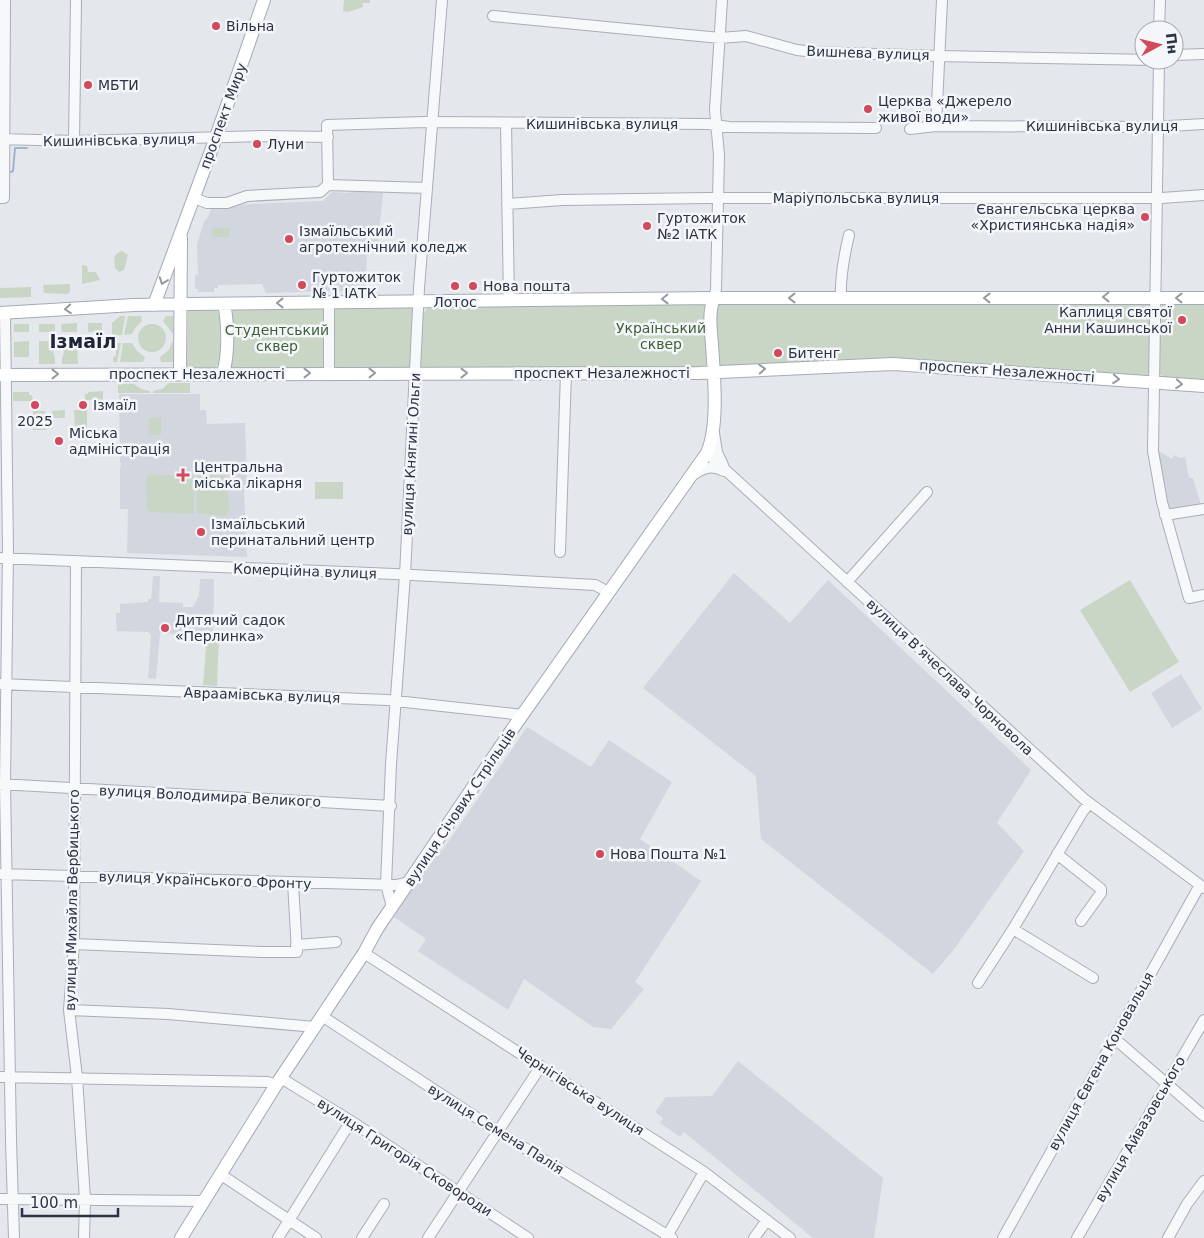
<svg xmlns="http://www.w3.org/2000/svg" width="1204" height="1238" viewBox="0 0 1204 1238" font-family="'DejaVu Sans',sans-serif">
<rect width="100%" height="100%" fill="#e4e7ec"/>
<path fill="#d2d6de" d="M359,191l24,2 -5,51h-11l-1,46 -100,3 -4,-9 -44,1v3h-4v4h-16v-3h-3v-14l3,-1 -1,-30 7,-22 4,-5 4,-11 111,-5 9,-9 15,1z
M119,394h81v16h6l1,14 38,-1 2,68h-3l3,66 -120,-4 1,-44h-8v-42h1v-4h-1z
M1156,448l3,3 13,8 2,-4 6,3 5,-1 4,21h4l8,27 -33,8z
M734,573l56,50 38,-43 203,190 -34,53 27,28 -69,97 -22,26 -172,-135 -5,-63 -113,-88z
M153,576h7l-1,26 24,1v4h10l6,-11 1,-17h14l-1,57 -53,-3 -4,46 -8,-1 3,-43 -3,-3 -32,-1 1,-5 -1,-2v-11h4v-9l28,-2v-3h3z
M1181,674l21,35 -30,19 -21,-35z
M527,727l64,40 18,-27 63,42 -32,57 61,42 -66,101 9,7 -33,40 -18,-2 -69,-48 -16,31 -90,-59 8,-12 -32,-22 44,-69 4,3z
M738,1061l145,117 -9,60h-61l-129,-106 -4,5 -20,-14 3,-5 -8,-6 11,-15 46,-1z"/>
<path fill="#c9d6c5" d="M344,0h26v3h-7v4l-15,5 -5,-1z
M212,228h18l-1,9h-17z
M122,251l6,4 -4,15 -5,2 -4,-4c-1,-8 -3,-14 7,-17z
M82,265l5,1 1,6h8l4,8 -18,4z
M70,284v7l-2,3 -24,-1 -1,-8z
M31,287v10l-31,1v-10z
M1204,301v81l-39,-4 -5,-4 -1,-7 3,-63z
M720,303h431l-1,69 -6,5 -220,-16 -203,5 -3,-2 -3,-59z
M704,304l2,5 2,54 -4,4 -284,1c0,-14 -3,-52 8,-60z
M323,308l2,1v59h-95l1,-56 3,-3z
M335,308h74l3,1 -1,58 -75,1 -3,-4v-55z
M188,309l28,1 4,5v46l-5,7h-26l-2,-2z
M120,316h5l-3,19h-10v-12z
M128,316h13l1,5 -6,6 -4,7 -8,1z
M166,316h7v18l-10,-13z
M77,323v9h-15l-1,-8z
M88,323h14v8l-14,1z
M14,324h15v8h-15z
M39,324h16v8h-16z
M138 338a14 14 0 1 1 28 0a14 14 0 1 1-28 0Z
M29,341v16h-15v-15z
M39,341h16v7l-2,5 2,4v7h-16z
M62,341h15l1,23h-16v-6l2,-6 -2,-4z
M172,342h1v20h-12l-1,-5 9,-7z
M112,343h9l-4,19h-4v-5l3,-1v-7h-3z
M123,343h9l5,8 8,6 -2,5h-23z
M169,383h21v10h-37v-2l9,-2z
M118,384h16l7,5 9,2v2h-32z
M103,391v9h-18v-6h3v-2z
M13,392h16v3h3l1,6h-20z
M65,410v8h-13v-7z
M74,410h13v19l-12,1z
M33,411h12l1,19h-13z
M149,418h12v17h-12z
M148,475l45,1 1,2v35l-4,1 -39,-2 -4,-2 -1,-32z
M200,475l27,1 2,34 -2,5 -3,1 -27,-3v-36z
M315,482h28v17h-28z
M1130,580l49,82 -49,30 -50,-82z
M213,634h6l-2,52 -14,-1 4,-49h6z"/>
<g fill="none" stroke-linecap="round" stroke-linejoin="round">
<path stroke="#9fb4cc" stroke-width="2" d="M11,172l2,-1 2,-23h12"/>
<defs>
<path id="minor" d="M493,16l227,22 26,-2 51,14 17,2 125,4 216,4
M1159,30l1,-30
M1174,55l30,-1
M1159,60l-6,391 9,51 27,96 15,-3
M506,123l3,178
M936,126l6,-126
M910,129l26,-3 216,1 52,-3
M0,139l74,2 189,-5 65,1
M74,141l2,-141
M328,185l-1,-60 98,-3 283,2 21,3 147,1
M0,198h4l1,-198
M194,198l13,5h20l20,-7 73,-4 8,-7 99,3
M507,204l55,-4 147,-2h453l42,-3
M714,298l2,-9 3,-134 -4,-45 7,-110
M841,298c-1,-22 3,-42 8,-63
M329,303v70
M5,313l3,238 -3,233 6,356 3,98
M714,433l3,19 6,13
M707,453l377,346 120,89
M693,475c11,-8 19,-10 31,-4
M1165,515l39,-6
M560,552l6,-179
M0,558l394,16 201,11 13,7
M76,561l-2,383 -5,66 8,67 8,122 -1,39
M847,582l80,-90
M0,684l387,16 136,15
M0,784l391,22
M1057,854l44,35v4l-20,28
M0,874l396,11 13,-3
M392,907l-6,-23 5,-120 14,-189 14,-287 23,-288
M1013,929l80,49
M74,944l188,8h35l-4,-69
M296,945l40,-3
M364,953l340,219 86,66
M978,983l35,-54 70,-118 6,-7
M69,1010l99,4 147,13
M322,1016l175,115 175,107
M1114,1038l90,78
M0,1077l268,5 8,3
M281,1078l70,43 177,117
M220,1174l96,64
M0,1199l203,2
M278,1238l73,-117
M362,1238l22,-34
M428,1238l113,-172
M666,1238l38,-66
M754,1238l13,-18
M1003,1238l197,-353
M1077,1238l127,-218
M1168,1238l19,-34 17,-23"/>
<path id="major" d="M154,305l57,-154 53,-151
M0,313l134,-8 56,-1 524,-6h490
M223,373c6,-18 5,-51 1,-69
M180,374l1,-136
M0,375l698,-2 195,-9 311,22
M181,1238l95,-153 88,-132 13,-24 134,-198 196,-278c12,-27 7,-78 5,-108 -1,-16 -4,-32 2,-47"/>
</defs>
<use href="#minor" stroke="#a9aeb7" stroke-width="12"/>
<use href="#major" stroke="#a3abb8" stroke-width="14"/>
<use href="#minor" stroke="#f7f8fa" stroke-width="10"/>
<use href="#major" stroke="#fff" stroke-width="12"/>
</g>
<defs><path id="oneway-chevron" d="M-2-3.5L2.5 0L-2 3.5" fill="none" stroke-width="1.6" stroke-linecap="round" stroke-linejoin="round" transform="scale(1.25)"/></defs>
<g stroke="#959aa2">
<use href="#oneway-chevron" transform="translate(163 281) rotate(110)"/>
<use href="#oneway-chevron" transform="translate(1106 297) rotate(179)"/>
<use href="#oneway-chevron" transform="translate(792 298) rotate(180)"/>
<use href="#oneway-chevron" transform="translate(987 298) rotate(-180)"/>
<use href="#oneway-chevron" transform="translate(1179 298) rotate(-180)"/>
<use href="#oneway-chevron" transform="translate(665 299) rotate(179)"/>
<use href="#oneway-chevron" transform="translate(280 303) rotate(180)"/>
<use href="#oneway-chevron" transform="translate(68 309) rotate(176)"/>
<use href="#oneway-chevron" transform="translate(762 369) rotate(-3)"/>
<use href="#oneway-chevron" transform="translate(307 373)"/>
<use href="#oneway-chevron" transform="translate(372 373)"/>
<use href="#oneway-chevron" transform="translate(464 373)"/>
<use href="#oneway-chevron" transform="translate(55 374)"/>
<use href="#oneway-chevron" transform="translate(1116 379) rotate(4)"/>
<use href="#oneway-chevron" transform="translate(1179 384) rotate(5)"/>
</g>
<g fill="#d1495b" stroke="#f4f6f9" stroke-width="2">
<circle cx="216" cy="26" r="5"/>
<circle cx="88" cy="85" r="5"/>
<circle cx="868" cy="109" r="5"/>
<circle cx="257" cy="144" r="5"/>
<circle cx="1145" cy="217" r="5"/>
<circle cx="647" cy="226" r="5"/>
<circle cx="289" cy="239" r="5"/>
<circle cx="302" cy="285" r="5"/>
<circle cx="455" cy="286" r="5"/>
<circle cx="473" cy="286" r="5"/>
<circle cx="1182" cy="320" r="5"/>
<circle cx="778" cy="353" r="5"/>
<circle cx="35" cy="405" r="5"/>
<circle cx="83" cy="405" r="5"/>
<circle cx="59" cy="441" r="5"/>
<path d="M180.5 467.5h5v5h5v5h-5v5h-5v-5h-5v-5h5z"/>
<circle cx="201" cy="532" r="5"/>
<circle cx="165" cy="628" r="5"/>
<circle cx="600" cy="854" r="5"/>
</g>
<g text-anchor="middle" stroke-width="5" stroke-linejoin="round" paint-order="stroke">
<g font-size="14" fill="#2b3445" stroke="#f4f6f9" text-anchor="start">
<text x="226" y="31">Вільна</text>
<text x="98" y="90">МБТИ</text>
<text x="878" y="106">Церква «Джерело<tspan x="878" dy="16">живої води»</tspan></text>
<text x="267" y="149">Луни</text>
<text x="1135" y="214" text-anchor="end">Євангельська церква<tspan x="1135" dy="16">«Християнська надія»</tspan></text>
<text x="657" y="223">Гуртожиток<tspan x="657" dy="16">№2 ІАТК</tspan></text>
<text x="299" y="236">Ізмаїльський<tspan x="299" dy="16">агротехнічний коледж</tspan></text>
<text x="312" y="282">Гуртожиток<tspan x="312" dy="16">№ 1 ІАТК</tspan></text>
<text x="483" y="291">Нова пошта</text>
<text x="455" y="307" text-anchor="middle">Лотос</text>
<text x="1172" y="317" text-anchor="end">Каплиця cвятої<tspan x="1172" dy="16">Анни Кашинської</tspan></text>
<text x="788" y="358">Битенг</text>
<text x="93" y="410">Ізмаїл</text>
<text x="35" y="426" text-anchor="middle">2025</text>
<text x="69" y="438">Міська<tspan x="69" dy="16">адміністрація</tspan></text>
<text x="194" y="472">Центральна<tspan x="194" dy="16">міська лікарня</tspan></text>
<text x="211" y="529">Ізмаїльський<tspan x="211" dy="16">перинатальний центр</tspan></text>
<text x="175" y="625">Дитячий садок<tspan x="175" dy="16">«Перлинка»</tspan></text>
<text x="610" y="859">Нова Пошта №1</text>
</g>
<g font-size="14" fill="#2b3445" stroke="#f4f6f9">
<text transform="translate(868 53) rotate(2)" y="5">Вишнева вулиця</text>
<text transform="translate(223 116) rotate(-70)" y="5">проспект Миру</text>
<text x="602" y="129">Кишинівська вулиця</text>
<text x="1102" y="131">Кишинівська вулиця</text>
<text transform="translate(119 140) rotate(-1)" y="5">Кишинівська вулиця</text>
<text x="856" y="203">Маріупольська вулиця</text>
<text transform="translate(1007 371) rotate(4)" y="5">проспект Незалежності</text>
<text x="602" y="378">проспект Незалежності</text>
<text x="197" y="379">проспект Незалежності</text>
<text transform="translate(411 454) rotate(-87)" y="5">вулиця Княгині Ольги</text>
<text transform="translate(305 571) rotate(2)" y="5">Комерційна вулиця</text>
<text transform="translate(950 677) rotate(43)" y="5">вулиця Вʼячеслава Чорновола</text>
<text transform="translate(262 695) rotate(2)" y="5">Авраамівська вулиця</text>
<text transform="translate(210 796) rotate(3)" y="5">вулиця Володимира Великого</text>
<text transform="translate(460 807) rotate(-56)" y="5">вулиця Січових Стрільців</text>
<text transform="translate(205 880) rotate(2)" y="5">вулиця Українського Фронту</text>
<text transform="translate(72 900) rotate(-89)" y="5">вулиця Михайла Вербицького</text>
<text transform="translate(1101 1061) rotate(-61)" y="5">вулиця Євгена Коновальця</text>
<text transform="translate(580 1091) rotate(33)" y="5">Чернігівська вулиця</text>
<text transform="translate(496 1129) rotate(32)" y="5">вулиця Семена Палія</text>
<text transform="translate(1140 1129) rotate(-60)" y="5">вулиця Айвазовського</text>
<text transform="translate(405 1157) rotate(33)" y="5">вулиця Григорія Сковороди</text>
</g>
<g font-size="14" fill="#3f6138" stroke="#f4f6f9">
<text x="661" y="333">Український<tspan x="661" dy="16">сквер</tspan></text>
<text x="277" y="335">Студентський<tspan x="277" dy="16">сквер</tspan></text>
</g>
<g font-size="19" font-weight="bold" fill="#1d2536" stroke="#f4f6f9">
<text x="83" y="348">Ізмаїл</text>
</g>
</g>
<g transform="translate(1159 45) rotate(83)"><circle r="24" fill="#f4f6f9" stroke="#a4a8b1"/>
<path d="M0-4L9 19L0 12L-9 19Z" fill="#d1495b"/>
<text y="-8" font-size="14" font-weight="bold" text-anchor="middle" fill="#2b3445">Пн</text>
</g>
<path d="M22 1208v8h96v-8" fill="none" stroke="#2b3445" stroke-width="2.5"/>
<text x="30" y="1208" font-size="15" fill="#2b3445" stroke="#f4f6f9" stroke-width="4" paint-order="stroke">100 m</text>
</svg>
